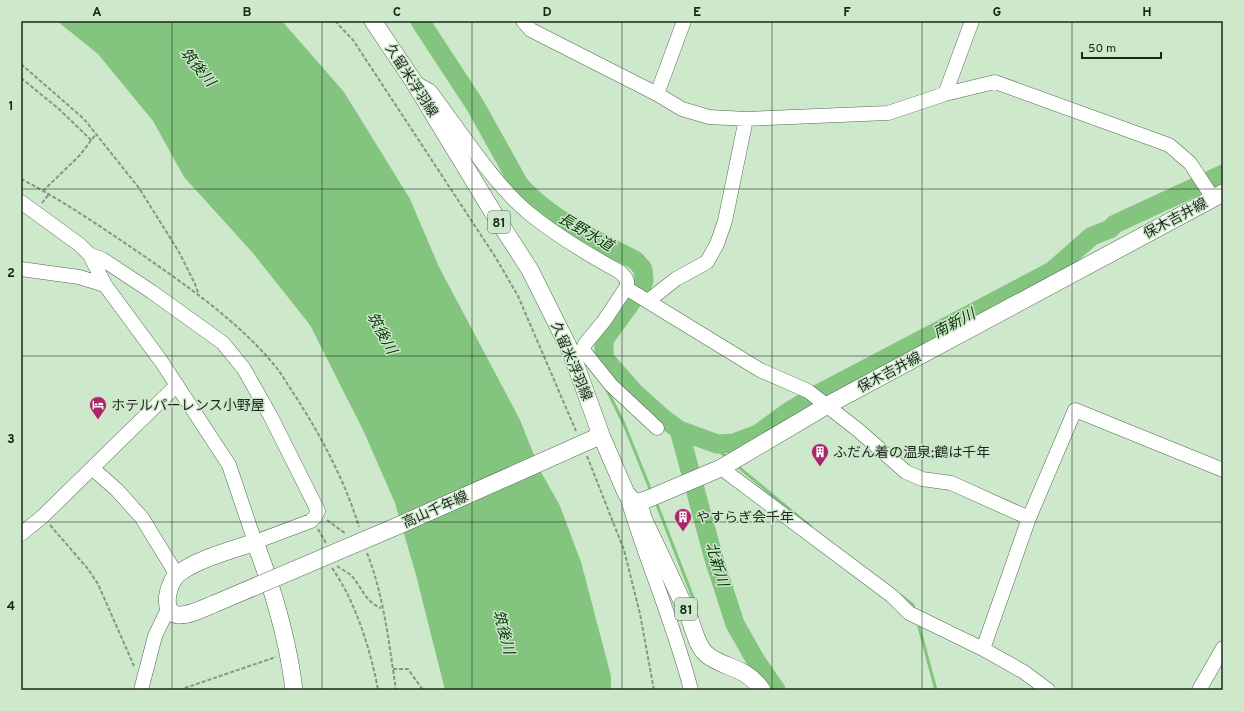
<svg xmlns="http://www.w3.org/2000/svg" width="1244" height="711" viewBox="0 0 1244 711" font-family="Overpass,'Noto Sans JP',sans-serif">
<rect width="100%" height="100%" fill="#cee8cc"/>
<path fill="#83c47e" d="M57,21h225l62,71 66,107 29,68 81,153 20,50 20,36 21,56 30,114v14h-166l-29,-115 -21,-72 -31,-71 -54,-107 -58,-73 -68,-75 -31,-56 -55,-67z"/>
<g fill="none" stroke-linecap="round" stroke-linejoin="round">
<path stroke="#83c47e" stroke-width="3" d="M600,365l4,-7
M607,390l17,34 27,67
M717,444l2,7 9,7
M736,465l75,62
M656,502l41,106
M899,594l14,11 1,5
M918,623l18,67"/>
<path stroke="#83c47e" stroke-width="19" d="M420,21l55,84 44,79c26,32 79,58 116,76l8,9 1,12 -3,8 -37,51v18l31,35 28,25 16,12 38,14 17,-1 24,-9 30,-22 32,-19 232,-122 40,-35 18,-7 5,-5 108,-50
M679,430l35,129 21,65 21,37 20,29"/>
<defs>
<path id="minor" d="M523,21l8,9 126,64 25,15 27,8 37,2 142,-6 57,-19 50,-12 174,63 21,18 23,35
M414,82l16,9c29,38 64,94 100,123 28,23 59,41 90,58 6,6 9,9 6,16l-22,33 -19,23 -2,6 28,35 46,43
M657,94l27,-73
M945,94l27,-73
M21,202l59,43 10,10 15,30 56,76 68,104 26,77 56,-21 4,-4 3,-6 -48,-96 -26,-46 -21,-26 -71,-51 -50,-33 -12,-4
M21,269l58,8 26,8
M626,288l134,82 48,21 50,39 48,42 16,7 29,4 78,35
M648,301l28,-22 31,-17 10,-18 8,-23 21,-102
M92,468l25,22 25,28 35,57
M721,468l171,128 17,17 74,36 41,23 24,18
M626,493c19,66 48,130 65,197
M21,534l21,-17 135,-132
M983,649l46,-131 46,-108 148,60
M141,690l14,-54 13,-27
M1199,690l24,-42"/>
<path id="major" d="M373,21l41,61 80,132 36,56 41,82 30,83 25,58 7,8 6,1 9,-3 73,-31 105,-62 397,-213
M639,502l4,16c15,32 30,63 44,94 6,13 9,33 19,42 18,15 40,12 56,36
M214,604c-10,4 -25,12 -36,11 -18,-2 -10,-33 0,-41 19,-15 54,-24 77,-32 18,47 33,98 39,148"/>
</defs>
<use href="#minor" stroke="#536951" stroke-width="15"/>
<use href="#major" stroke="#536951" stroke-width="18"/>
<path stroke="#849783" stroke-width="2" stroke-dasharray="4 2" stroke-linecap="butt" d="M335,21l18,19 143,218 22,38 58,135
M21,64l63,55 55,69 40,64 16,32 4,11
M21,78l38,31 33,32
M21,179c43,22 83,50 123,77 46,32 96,67 132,111 7,9 13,20 20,30 26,41 49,84 63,130
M43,191l37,-36 16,-21
M42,203l7,-9
M587,456l37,94 16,64 14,76
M327,520l19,14
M50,525l38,44 10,15 36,82
M318,529l8,14
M367,553c17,43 22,91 29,137
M337,566c4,3 10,6 14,9 11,12 14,27 30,33
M332,568c23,32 39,83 46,122
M393,669h15l15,21
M179,690l97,-33"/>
<use href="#minor" stroke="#fff" stroke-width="14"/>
<use href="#major" stroke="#fff" stroke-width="17"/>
<defs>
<path id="major-bridge" d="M214,604l188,-80 191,-85"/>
</defs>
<use href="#major-bridge" stroke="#536951" stroke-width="18" stroke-linecap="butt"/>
<use href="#major-bridge" stroke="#fff" stroke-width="17"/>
</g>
<path fill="none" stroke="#1c251b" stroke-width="1" stroke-opacity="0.55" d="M172,21v669M322,21v669M472,21v669M622,21v669M772,21v669M922,21v669M1072,21v669M21,189h1202M21,356h1202M21,522h1202"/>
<defs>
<symbol id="hotel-pin" viewBox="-11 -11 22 30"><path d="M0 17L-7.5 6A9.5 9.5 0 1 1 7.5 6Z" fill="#ac2469" stroke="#cee8cc"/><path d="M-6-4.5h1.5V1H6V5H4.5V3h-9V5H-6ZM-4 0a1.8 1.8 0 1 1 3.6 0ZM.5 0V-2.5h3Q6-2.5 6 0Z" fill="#fff"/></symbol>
<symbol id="building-pin" viewBox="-11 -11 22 30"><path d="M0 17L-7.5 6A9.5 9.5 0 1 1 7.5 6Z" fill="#ac2469" stroke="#cee8cc"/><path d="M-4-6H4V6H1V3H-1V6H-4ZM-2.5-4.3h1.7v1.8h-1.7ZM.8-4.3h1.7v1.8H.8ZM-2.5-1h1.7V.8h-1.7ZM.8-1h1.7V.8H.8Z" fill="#fff"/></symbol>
</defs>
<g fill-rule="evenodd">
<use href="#hotel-pin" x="88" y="395" width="20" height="27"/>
<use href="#building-pin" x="810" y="442" width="20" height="27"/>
<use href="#building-pin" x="673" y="507" width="20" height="27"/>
</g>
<g text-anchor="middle" stroke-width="3" stroke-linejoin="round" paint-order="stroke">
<g fill="#cee8cc" stroke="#516050" stroke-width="1">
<rect x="488" y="211" width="22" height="22" rx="3"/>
<rect x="675" y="598" width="22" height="22" rx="3"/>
</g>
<g font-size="13" font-weight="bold" fill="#1c251b">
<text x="499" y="227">81</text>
<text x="686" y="614">81</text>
</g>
<g font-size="14" fill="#1c251b" stroke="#cee8cc">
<text transform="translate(412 80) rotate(57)" y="5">久留米浮羽線</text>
<text transform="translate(1175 218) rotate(-28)" y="5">保木吉井線</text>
<text transform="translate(572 361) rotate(67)" y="5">久留米浮羽線</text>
<text transform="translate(889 372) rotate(-28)" y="5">保木吉井線</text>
<text transform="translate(435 509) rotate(-24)" y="5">高山千年線</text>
</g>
<g font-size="14" fill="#1c251b" stroke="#cee8cc" text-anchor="start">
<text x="111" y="410">ホテルパーレンス小野屋</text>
<text x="833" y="457">ふだん着の温泉;鶴は千年</text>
<text x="696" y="522">やすらぎ会千年</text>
</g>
<g font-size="15" font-style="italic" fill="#053405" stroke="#cee8cc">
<text transform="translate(198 67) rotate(50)" y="5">筑後川</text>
<text transform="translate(586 232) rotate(30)" y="5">長野水道</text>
<text transform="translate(954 323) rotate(-28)" y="5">南新川</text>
<text transform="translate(382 333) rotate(61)" y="5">筑後川</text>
<text transform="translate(717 564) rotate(73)" y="5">北新川</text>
<text transform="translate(504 632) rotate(75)" y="5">筑後川</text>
</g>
</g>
<rect width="1244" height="711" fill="none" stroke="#cee8cc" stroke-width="44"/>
<path d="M1082 52v6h79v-6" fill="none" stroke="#1c251b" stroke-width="2"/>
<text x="1088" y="52" font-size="12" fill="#1c251b" stroke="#cee8cc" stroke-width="3" paint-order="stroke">50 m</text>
<rect x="22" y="22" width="1200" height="667" fill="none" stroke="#1c251b" stroke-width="1.5"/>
<g font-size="13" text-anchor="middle" font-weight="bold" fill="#1c251b">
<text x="97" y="16">A</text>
<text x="247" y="16">B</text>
<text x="397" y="16">C</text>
<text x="547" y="16">D</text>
<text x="697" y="16">E</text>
<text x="847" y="16">F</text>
<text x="997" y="16">G</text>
<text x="1147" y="16">H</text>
<text x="11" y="110">1</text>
<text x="11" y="277">2</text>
<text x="11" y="443">3</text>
<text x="11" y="610">4</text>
</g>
</svg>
